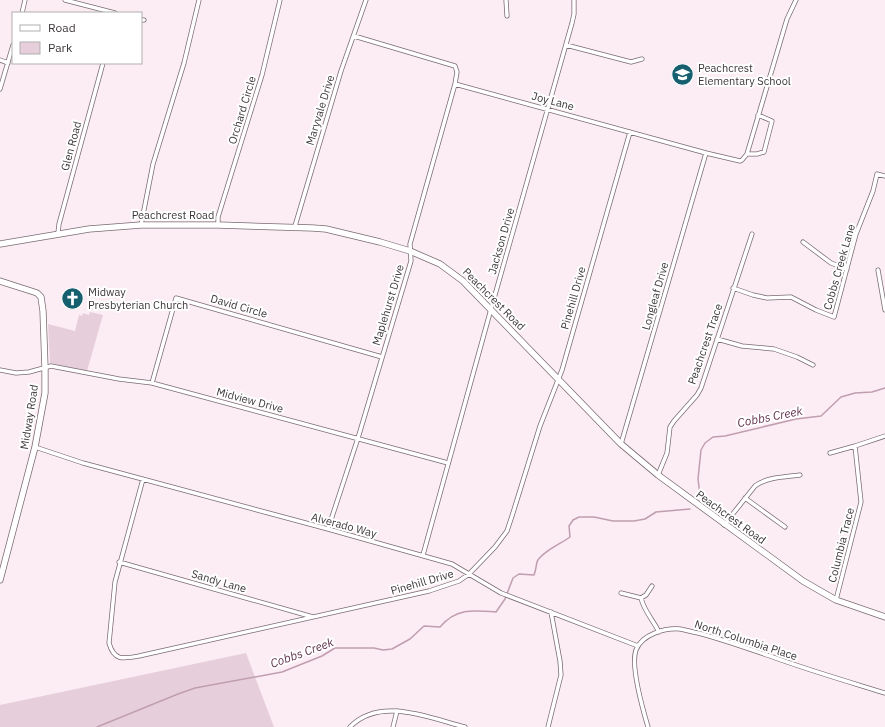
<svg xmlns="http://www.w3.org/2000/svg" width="885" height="727" viewBox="0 0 885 727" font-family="'IBM Plex Sans',sans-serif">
<rect width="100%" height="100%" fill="#fcecf4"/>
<path fill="#e6cfdb" d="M90,312l13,3 -16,56 -37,-8 -2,-39 27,7 4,-16 3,1 1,-3 6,2z
M246,653l28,74h-274v-22z"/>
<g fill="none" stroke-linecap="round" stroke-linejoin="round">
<path stroke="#c09eaf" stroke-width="1.5" d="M700,495l-2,-16 3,-29 4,-7 8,-6 12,-1 71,-17 25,-3 20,-19 14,-4 17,-1 13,-4
M97,727l81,-33 17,-6 87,-16 40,-16 13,-8h39l9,2 9,-1 18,-10 14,-13 16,1c16,-19 33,-17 56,-15l9,-13 8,-21 6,-4 15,1c2,-5 2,-9 3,-13 3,-9 25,-19 33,-25l-1,-11 4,-6 6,-3h15l19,4h21l11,-2 11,-7 34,-3"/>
<defs>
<path id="street" d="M65,0l50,13
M506,0l1,16
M22,13l3,-13
M141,20h3
M354,36l101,30 2,6 -2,12 251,69 34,8 2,-1 5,-6 40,-135 9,-19
M566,45l65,17 11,-3
M0,60l8,3
M0,89l13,-44
M747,154h10l7,-2 8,-31 -14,-6
M141,225l12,-61 31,-101 15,-63
M218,225v-8l44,-142 18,-75
M295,226l46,-155 25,-71
M58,233l1,-9 44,-161
M803,242l28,21 16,6
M878,270l7,40
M733,288l20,7 14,3 24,-1 25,13 18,7 22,-83 17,-43 4,-17 8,2
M717,339l25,7 32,3 23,8 16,8
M0,370l16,3 13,-1 22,-6 68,13 33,4 296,80
M152,383l24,-85 206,59
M621,444l85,-291
M35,447l48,16 245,66 124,35 49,29 137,53
M830,453l25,-7 30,-10
M658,475l9,-22 3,-26 4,-6 23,-26 4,-7 51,-154
M143,479l-28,103 -6,61c5,18 14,16 30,13l290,-65 30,-10 10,-7 26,-27 12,-16 5,-15 28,-90 22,-56 68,-238
M745,498l40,29
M724,525l31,-39c12,-9 30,-9 45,-11
M328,529l30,-91 53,-177 -1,-17 45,-160
M423,555l68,-246 81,-286 2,-9v-14
M119,562l194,55
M652,586l-6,9 -5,3c3,13 12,22 18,34
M621,593l20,5
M836,600l25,-98 -6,-56
M350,727c30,-31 79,-9 115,0
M393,727l4,-16
M548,727l13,-52 -1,-14 -9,-49
M648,727c-5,-17 -18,-61 -12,-77 6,-16 29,-22 44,-21 6,1 12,3 18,4 24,6 48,15 72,23 38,14 76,25 115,37"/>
<path id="secondary" d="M0,244l89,-15 52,-4h77l95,3 13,1 54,13 30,9 30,13 23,17 158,163 37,31 145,106 33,19 49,17
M0,281l31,10 6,2 4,4 2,14 2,57v25l-10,54 -35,133"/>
</defs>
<use href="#street" stroke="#796b72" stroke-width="5"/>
<use href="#secondary" stroke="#796b72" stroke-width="7"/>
<use href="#street" stroke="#fff" stroke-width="3.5"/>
<use href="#secondary" stroke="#fff" stroke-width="5.5"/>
</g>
<defs>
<symbol id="school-disc" viewBox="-11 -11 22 22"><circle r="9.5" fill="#165f6f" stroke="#fff"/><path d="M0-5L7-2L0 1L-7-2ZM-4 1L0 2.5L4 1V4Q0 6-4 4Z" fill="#fff"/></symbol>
<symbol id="church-disc" viewBox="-11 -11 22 22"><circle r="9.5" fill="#165f6f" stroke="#fff"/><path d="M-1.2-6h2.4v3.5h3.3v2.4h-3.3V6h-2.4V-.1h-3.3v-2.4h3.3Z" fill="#fff"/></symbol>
</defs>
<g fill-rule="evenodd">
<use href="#school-disc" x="670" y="62" width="25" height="25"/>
<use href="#church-disc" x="60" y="286" width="25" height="25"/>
</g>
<g text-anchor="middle" stroke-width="4" stroke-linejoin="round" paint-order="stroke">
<g font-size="11" fill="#3c3638" stroke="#fff" text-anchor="start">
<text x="698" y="72">Peachcrest<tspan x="698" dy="13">Elementary School</tspan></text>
<text x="88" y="296">Midway<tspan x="88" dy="13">Presbyterian Church</tspan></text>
</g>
<g font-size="11" fill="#3c3638" stroke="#fff">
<text transform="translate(553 101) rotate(15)" y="4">Joy Lane</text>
<text transform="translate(242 110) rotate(-73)" y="4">Orchard Circle</text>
<text transform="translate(320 110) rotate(-73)" y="4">Maryvale Drive</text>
<text transform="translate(71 146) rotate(-75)" y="4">Glen Road</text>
<text x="173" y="219">Peachcrest Road</text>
<text transform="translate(501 241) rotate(-74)" y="4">Jackson Drive</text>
<text transform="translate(839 267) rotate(-74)" y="4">Cobbs Creek Lane</text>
<text transform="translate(655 296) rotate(-74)" y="4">Longleaf Drive</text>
<text transform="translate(573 298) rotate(-74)" y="4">Pinehill Drive</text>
<text transform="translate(494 299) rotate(45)" y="4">Peachcrest Road</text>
<text transform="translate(388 305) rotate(-73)" y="4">Maplehurst Drive</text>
<text transform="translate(239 306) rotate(16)" y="4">David Circle</text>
<text transform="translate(705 344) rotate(-71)" y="4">Peachcrest Trace</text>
<text transform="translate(250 400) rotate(15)" y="4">Midview Drive</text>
<text transform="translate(29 417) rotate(-81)" y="4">Midway Road</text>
<text transform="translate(731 517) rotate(36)" y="4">Peachcrest Road</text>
<text transform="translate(344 525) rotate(15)" y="4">Alverado Way</text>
<text transform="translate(841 545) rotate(-76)" y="4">Columbia Trace</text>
<text transform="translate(219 581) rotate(16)" y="4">Sandy Lane</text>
<text transform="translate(422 582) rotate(-16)" y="4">Pinehill Drive</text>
<text transform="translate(746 640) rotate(18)" y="4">North Columbia Place</text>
</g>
<g font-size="12" font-style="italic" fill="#62324d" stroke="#fff">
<text transform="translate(770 417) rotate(-11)" y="4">Cobbs Creek</text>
<text transform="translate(302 653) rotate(-20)" y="4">Cobbs Creek</text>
</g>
</g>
<rect x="12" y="12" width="130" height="52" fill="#ffffff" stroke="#b1afaf"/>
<rect x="20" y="25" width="20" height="6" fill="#ffffff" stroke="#b1afaf"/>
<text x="48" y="32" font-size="12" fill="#3c3638">Road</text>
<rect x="20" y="42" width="20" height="12" fill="#e6cfdb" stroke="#b1afaf"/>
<text x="48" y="52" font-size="12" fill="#3c3638">Park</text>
</svg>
